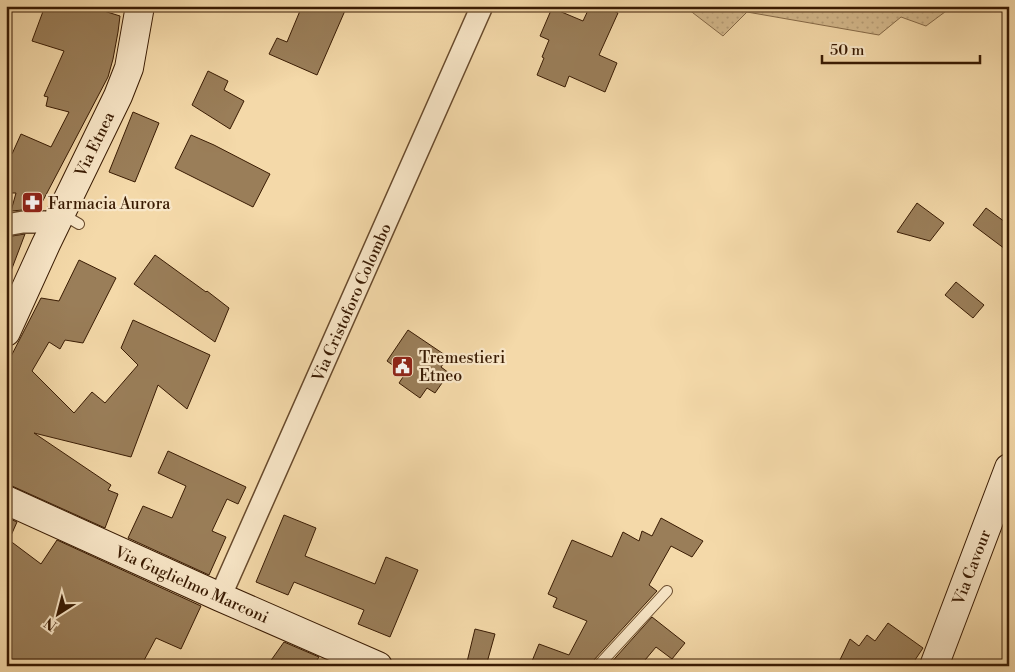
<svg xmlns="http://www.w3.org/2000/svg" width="1015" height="672" viewBox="0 0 1015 672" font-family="'Libre Bodoni',serif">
<defs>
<pattern id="grass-dots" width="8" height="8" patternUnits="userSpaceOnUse" patternTransform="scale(1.25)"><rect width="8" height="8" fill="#d4b98d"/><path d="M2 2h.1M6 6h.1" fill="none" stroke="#b79e78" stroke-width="1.8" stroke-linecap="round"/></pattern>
</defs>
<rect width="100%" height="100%" fill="#f4d9a9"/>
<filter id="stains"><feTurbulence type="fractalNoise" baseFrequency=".004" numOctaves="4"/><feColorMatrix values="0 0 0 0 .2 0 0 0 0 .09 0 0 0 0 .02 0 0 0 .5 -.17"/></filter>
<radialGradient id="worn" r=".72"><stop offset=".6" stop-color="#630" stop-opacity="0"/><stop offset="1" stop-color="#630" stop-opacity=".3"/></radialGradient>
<path fill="url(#grass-dots)" stroke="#866a48" d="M684,6h269l-27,20 -25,-9 -22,18 -132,-23 -24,24z"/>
<path fill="#9a7e59" stroke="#391b03" d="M45,6h43l32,10 -2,16 -5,27 -5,18 -70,133h-15l-12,1 5,-18h-10v-39h6l9,-20 30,13 18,-35 -23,-6 2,-9 -4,-1 20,-45 -32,-10z
M302,6h45l-30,69 -48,-21 8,-16 10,4z
M590,6h13l15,7 -19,42 18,8 -12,29 -36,-16 -4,11 -28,-12 7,-17 -2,-1 7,-17 -9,-4 12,-28 31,13z
M208,71l20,10 -4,9 20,11 -14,28 -38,-24z
M133,112l26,11 -24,59 -26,-10z
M191,135l23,10 56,29 -17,33 -78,-39z
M917,203l27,20 -14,18 -33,-9z
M986,208l23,17v27l-36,-27z
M25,234l-17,45h-2v-42z
M155,255l51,37 1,-1 22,17 -14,34 -81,-58z
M79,260l37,18 -33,65 -18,-3 -5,9 -11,-7 -17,29 42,42 18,-21 13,11 33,-38 -17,-17 12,-28 77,35 -23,54 -29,-24 -27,72 -97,-24 77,52 -3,5 10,4 -13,34 -93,-42 -6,-1v-119l35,-68 18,3z
M956,282l28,23 -11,13 -28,-23z
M408,330l40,27 -7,10 8,6 -14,20 -8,-5 -7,10 -21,-15 6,-9 -18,-13z
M168,451l78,36 -8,17 -11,-5 -15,32 14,6 -17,38 -81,-37 15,-32 29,12 14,-32 -28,-13z
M284,515l32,13 -11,28 70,28 11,-27 32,13 -28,67 -32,-13 6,-14 -70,-28 -6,13 -32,-13z
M6,517l11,5 -8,18 32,24 16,-24 144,66 -20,43 -25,-11 -15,28h-124l-11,-7z
M661,518l42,23 -11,16 -21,-11 -22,39 8,6 -64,70 -2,5h-61l9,-22 30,11 18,-34 -34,-14 4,-9 -9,-4 24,-54 40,17 11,-25 16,9 3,-10 10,5z
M652,617l33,26 -13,16 -16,-12 -16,19h-32z
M888,623l35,25 -12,18h-74l13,-27 9,7 8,-11 8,6z
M475,629l20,5 -9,32h-20z
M284,642l35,15 -6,9h-46z"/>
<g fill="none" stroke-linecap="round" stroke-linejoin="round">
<defs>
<path id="lane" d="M62,214l17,10
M598,666l69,-75"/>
<path id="street" d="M6,225l17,-3h34
M220,597l262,-591"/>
<path id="secondary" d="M6,332l40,-88 72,-148 11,-28 11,-62
M6,500l214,97 158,69
M934,666l75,-198"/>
</defs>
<use href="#lane" stroke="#684a2c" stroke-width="12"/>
<use href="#street" stroke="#684a2c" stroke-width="24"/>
<use href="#secondary" stroke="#391b03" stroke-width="30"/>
<use href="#lane" stroke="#f8e6c7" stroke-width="10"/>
<use href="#street" stroke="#f8e6c7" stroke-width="21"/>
<use href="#secondary" stroke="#f8e6c7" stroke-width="28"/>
</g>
<defs>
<symbol id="pharmacy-square" viewBox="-11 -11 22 22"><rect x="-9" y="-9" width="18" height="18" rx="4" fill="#8f2418" stroke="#f8e6c7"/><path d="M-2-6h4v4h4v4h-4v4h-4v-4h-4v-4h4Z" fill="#fff"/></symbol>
<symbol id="civic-square" viewBox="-11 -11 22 22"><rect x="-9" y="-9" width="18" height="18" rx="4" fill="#8f2418" stroke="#f8e6c7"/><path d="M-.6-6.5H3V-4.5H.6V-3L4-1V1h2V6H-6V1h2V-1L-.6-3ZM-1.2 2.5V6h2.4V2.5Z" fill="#fff"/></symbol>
</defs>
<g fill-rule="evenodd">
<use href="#pharmacy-square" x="20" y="190" width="25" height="25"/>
<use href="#civic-square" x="390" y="354" width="25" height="25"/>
</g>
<g text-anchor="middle" stroke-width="4.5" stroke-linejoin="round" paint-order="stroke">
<g font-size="16" fill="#391b03" stroke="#f8e6c7">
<text transform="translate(94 144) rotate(-64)" y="6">Via Etnea</text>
<text transform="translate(351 302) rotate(-66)" y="6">Via Cristoforo Colombo</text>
<text transform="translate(971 567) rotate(-69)" y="6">Via Cavour</text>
<text transform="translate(192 584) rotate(24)" y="6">Via Guglielmo Marconi</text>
</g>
<g font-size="16" fill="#391b03" stroke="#f8e6c7" text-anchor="start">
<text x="48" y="209">Farmacia Aurora</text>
<text x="419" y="363">Tremestieri<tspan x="419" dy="18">Etneo</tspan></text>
</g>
</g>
<rect width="1015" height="672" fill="none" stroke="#f4d9a9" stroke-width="25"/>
<rect x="8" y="8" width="1000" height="657" fill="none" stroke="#391b03" stroke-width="2.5"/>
<rect x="12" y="12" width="990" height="647" fill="none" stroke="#391b03"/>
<g transform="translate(58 614) rotate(216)" stroke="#f8e6c7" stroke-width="4" paint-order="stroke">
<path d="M0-4L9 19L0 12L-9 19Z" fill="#391b03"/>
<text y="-8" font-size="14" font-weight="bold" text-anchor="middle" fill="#391b03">N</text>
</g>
<path d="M822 55v8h158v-8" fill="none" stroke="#391b03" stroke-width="2.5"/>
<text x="830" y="55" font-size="15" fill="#391b03" stroke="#f8e6c7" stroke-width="4" paint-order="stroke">50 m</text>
<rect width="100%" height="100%" filter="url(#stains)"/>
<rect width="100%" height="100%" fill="url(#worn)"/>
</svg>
